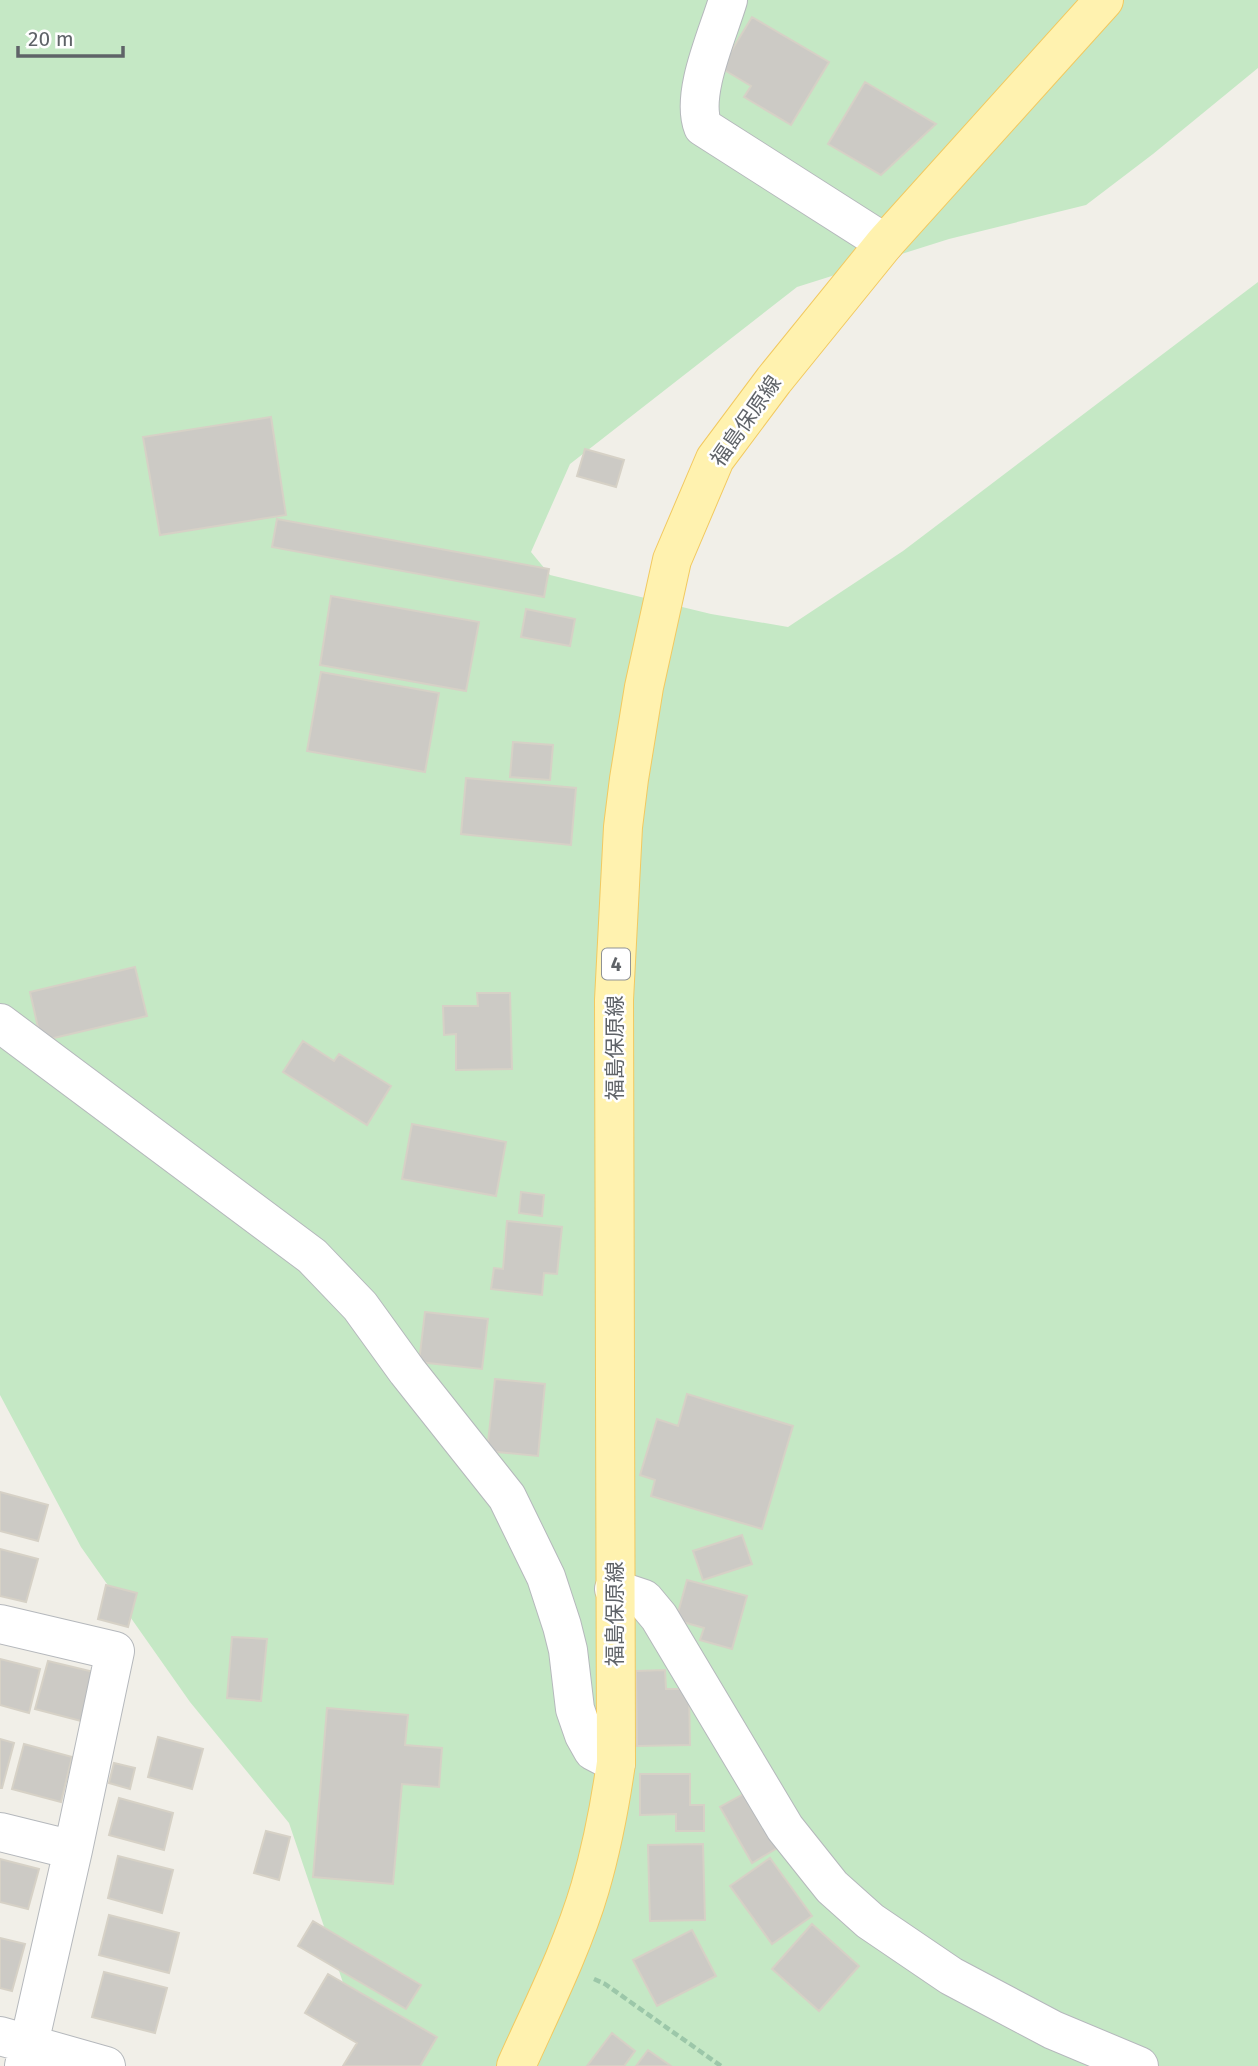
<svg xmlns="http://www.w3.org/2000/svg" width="1258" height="2066" viewBox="0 0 1258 2066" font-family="'Fira Sans','Noto Sans JP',sans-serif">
<rect width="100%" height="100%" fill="#f1efe8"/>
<path fill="#c5e8c5" d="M0,0h1258v68l-105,86 -67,51 -137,34 -152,48 -227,177 -39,88 19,23 161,39 77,13 115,-76 355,-269v1784h-871l-27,-33 -71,-210 -99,-121 -109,-155 -81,-152z"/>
<path fill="#cccac5" stroke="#d6d1c6" stroke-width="2" d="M752,17l77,45 -38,63 -47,-28 7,-11 -30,-18z
M865,82l71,42 -55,51 -53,-31z
M271,417l15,98 -126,20 -17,-98z
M585,449l39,11 -8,27 -39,-11z
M277,519l272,50 -5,28 -272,-50z
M331,596l148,26 -13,69 -146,-26z
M526,609l49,10 -5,27 -49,-9z
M321,672l118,21 -14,79 -118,-21z
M513,742l40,3 -3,35 -40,-3z
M466,778l110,10 -5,57 -110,-11z
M135,967l12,49 -106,25 -11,-49z
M477,993h33l2,76 -56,1v-36l-12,1 -1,-29h35z
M303,1041l31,20 5,-7 52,32 -24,39 -84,-53z
M412,1124l94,18 -10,54 -94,-17z
M521,1192l23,3 -2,21 -23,-3z
M507,1221l55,6 -5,47 -13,-1 -2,22 -51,-6 3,-21 9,1z
M425,1312l63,7 -6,50 -63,-7z
M495,1379l50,5 -7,72 -51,-5z
M687,1394l106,32 -31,103 -111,-33 4,-16 -15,-5 17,-56 21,7z
M0,1492l48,13 -10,36 -38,-10z
M742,1535l10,29 -49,16 -10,-29z
M0,1549l38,10 -12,43 -26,-6z
M687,1580l60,16 -15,53 -32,-9 4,-12 -28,-8z
M106,1585l31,8 -9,34 -30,-8z
M232,1637l35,2 -6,62 -34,-3z
M0,1659l40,10 -11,44 -29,-8z
M48,1661l50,12 -13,49 -50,-13z
M665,1670l1,19h23l1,56 -53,1 -1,-75z
M327,1708l81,7 -3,30 37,3 -3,39 -37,-3 -9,100 -80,-7z
M158,1737l45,12 -11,40 -44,-12z
M0,1739l14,4 -12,45h-2z
M24,1744l48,13 -11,45 -49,-13z
M114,1763l21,5 -5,21 -21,-6z
M640,1774h50v31h14v26h-28v-17l-36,1z
M747,1792l32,55 -27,16 -32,-56z
M119,1798l54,15 -9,37 -55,-15z
M266,1831l24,6 -11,43 -25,-7z
M703,1844l2,76 -55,1 -2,-76z
M118,1856l55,14 -11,43 -54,-15z
M770,1858l42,58 -40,28 -42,-58z
M0,1859l39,10 -11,40 -28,-7z
M109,1915l70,18 -10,40 -70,-18z
M313,1921l108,64 -15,24 -108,-63z
M812,1924l47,42 -40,45 -47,-42z
M692,1930l24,46 -59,30 -24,-46z
M0,1938l25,6 -13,47 -12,-3z
M104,1972l63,16 -12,45 -63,-16z
M328,1974l109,63 -17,29h-77l14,-23 -52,-30z
M612,2033l23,18 -11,15h-37z
M648,2050l23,16h-35z"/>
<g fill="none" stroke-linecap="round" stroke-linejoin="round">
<defs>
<path id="minor" d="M728,0c-10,34 -38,94 -25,127l182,116
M0,1023l312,233 48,50 47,65 100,126 39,80 16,49 6,24 7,59 9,26 9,16 23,12
M614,1589l30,10 15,18 126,211 47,59 38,34 81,55 102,54 86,36
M0,1624l115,27 -42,199 -49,216
M0,1832l73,18
M0,2036l106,30"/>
<path id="major" d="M516,2066c26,-58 56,-117 74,-178 12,-41 20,-83 26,-125l-2,-763 9,-173 6,-48 15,-92 28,-127 43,-101 59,-79 111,-137 219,-243"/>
</defs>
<use href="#minor" stroke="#b5b8bc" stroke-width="40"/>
<use href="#major" stroke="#f2c960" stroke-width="40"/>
<path stroke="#9cc7a9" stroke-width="4.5" stroke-dasharray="7 3.5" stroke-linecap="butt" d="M594,1979l11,5 116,82"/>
<use href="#minor" stroke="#fff" stroke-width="38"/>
<use href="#major" stroke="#fff2af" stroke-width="38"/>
</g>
<g text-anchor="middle" stroke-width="5" stroke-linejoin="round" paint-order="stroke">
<rect fill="#fff" stroke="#8f9295" stroke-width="2" x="602" y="948.5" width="28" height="31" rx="5"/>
<g font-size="19" font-weight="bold" fill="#5f6368">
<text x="616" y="971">4</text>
</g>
<g font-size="21" fill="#5f6368" stroke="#fff">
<text transform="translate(746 421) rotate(-55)" y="7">福島保原線</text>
<text transform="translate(615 1048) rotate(-90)" y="7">福島保原線</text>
<text transform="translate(615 1614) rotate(-90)" y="7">福島保原線</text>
</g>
</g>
<path d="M18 46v10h105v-10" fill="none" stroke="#5f6368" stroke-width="3.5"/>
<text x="28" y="46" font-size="21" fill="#5f6368" stroke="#ffffff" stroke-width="5" paint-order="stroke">20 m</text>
</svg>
